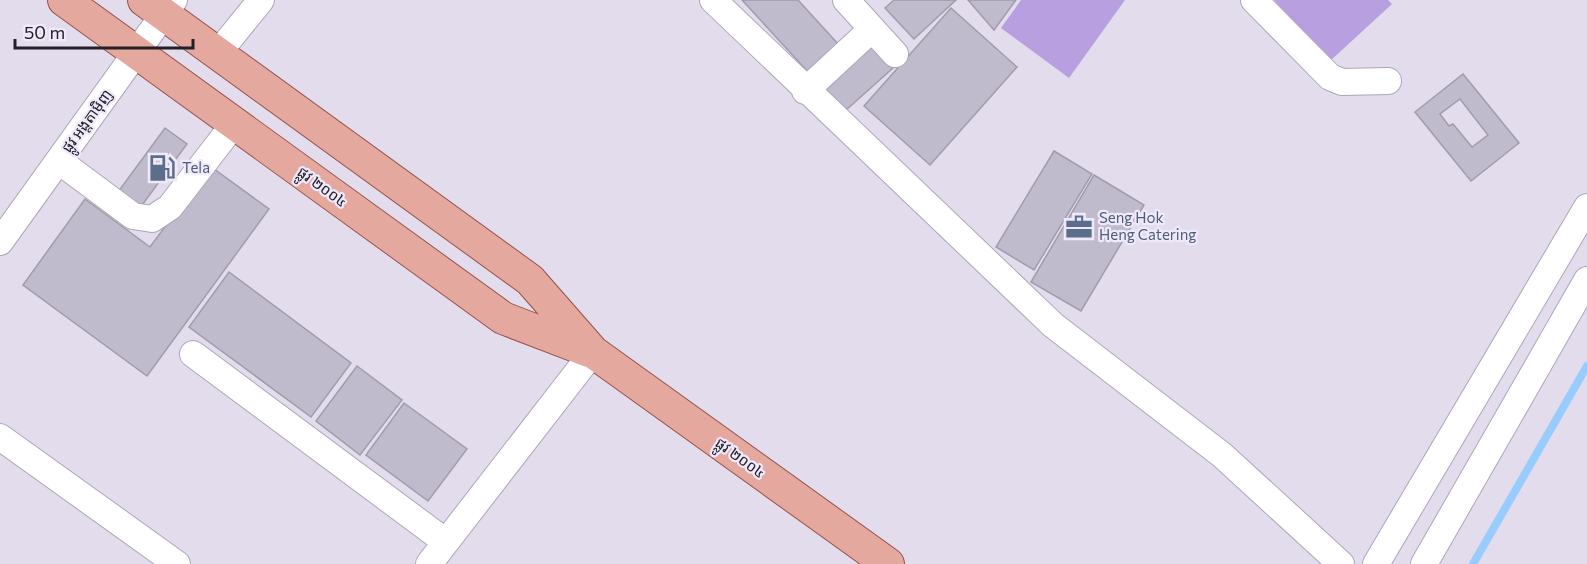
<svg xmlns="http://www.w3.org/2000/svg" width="1587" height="564" viewBox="0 0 1587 564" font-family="Commissioner,'Noto Sans Khmer',sans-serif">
<rect width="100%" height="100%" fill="#e2dced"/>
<path fill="#b79fe0" d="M1021,0h104l-56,78 -68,-50z
M1274,0h114l4,4 -62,57z"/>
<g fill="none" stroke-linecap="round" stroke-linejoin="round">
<path stroke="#98cbfe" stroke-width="8" d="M1473,564l114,-198"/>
</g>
<path fill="#c0bbcc" stroke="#a09cac" stroke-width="1.5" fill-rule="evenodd" d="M742,0h56l41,45 -30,28z
M894,0h62l-42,39 -29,-31z
M968,0h48l-22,30z
M951,8l66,59 -87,98 -66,-59z
M871,44l22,24 -48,43 -22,-24z
M1463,74l56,69 -48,38 -56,-69zM1460,99l28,36 -16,12 -19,-23 -4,2 -9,-12z
M165,128l22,16 -50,68 -22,-16z
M1054,151l38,23 -58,96 -38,-23z
M210,166l59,43 -122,167 -124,-91 62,-86 65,48z
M1094,175l50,30 -63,106 -50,-29z
M229,272l122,91 -40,54 -122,-90z
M357,366l45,34 -42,55 -44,-34z
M404,403l63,46 -39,52 -62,-46z"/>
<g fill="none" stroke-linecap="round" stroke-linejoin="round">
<defs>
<path id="minor" d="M713,0l340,325 169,130 119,109
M846,0l49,54
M1254,0l76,77 12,5 46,-1
M218,53l43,-53
M805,91l67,-62
M59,161l74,55 19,3 18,-12 64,-83
M0,242l174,-242
M193,354l253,188
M0,437l177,127
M429,564l164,-212
M1376,564l211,-357
M1424,564l163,-284"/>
<path id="major" d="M64,0l439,318 86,33
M144,0l386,280 63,72 295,212"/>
</defs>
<use href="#minor" stroke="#aca7b7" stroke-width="28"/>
<use href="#major" stroke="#96534a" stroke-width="34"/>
<use href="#minor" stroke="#fff" stroke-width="26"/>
<use href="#major" stroke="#e5a89e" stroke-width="32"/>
</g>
<defs>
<symbol id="fuel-bare" viewBox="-9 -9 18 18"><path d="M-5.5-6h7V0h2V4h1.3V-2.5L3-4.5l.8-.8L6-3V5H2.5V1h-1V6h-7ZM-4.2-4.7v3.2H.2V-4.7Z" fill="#5c6f8a" stroke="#efe9fb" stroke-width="2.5" paint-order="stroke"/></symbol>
<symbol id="office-bare" viewBox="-9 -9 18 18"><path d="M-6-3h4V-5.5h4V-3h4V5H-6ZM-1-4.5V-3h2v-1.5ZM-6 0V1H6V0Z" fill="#5c6f8a" stroke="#efe9fb" stroke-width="2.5" paint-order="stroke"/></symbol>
</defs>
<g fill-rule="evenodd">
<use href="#fuel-bare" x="143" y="149" width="38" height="38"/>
<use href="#office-bare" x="1060" y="208" width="38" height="38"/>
</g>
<g text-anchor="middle" stroke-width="4.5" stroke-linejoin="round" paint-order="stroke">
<g font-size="15" fill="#222026" stroke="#efe9fb">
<text transform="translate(87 121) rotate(-54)" y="5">ផ្លូវ អង្តតាម៉ិញ</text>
<text transform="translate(322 187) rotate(36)" y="5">ផ្លូវ ២០០៤</text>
<text transform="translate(740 458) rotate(36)" y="5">ផ្លូវ ២០០៤</text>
</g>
<g font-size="15" fill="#4e5e75" stroke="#efe9fb" text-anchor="start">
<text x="182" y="173">Tela</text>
<text x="1099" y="223">Seng Hok<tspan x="1099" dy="17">Heng Catering</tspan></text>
</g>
</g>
<path d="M15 39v9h178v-9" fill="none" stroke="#222026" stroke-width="3"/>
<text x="24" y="39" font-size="18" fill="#222026" stroke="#efe9fb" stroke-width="4.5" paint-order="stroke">50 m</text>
</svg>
